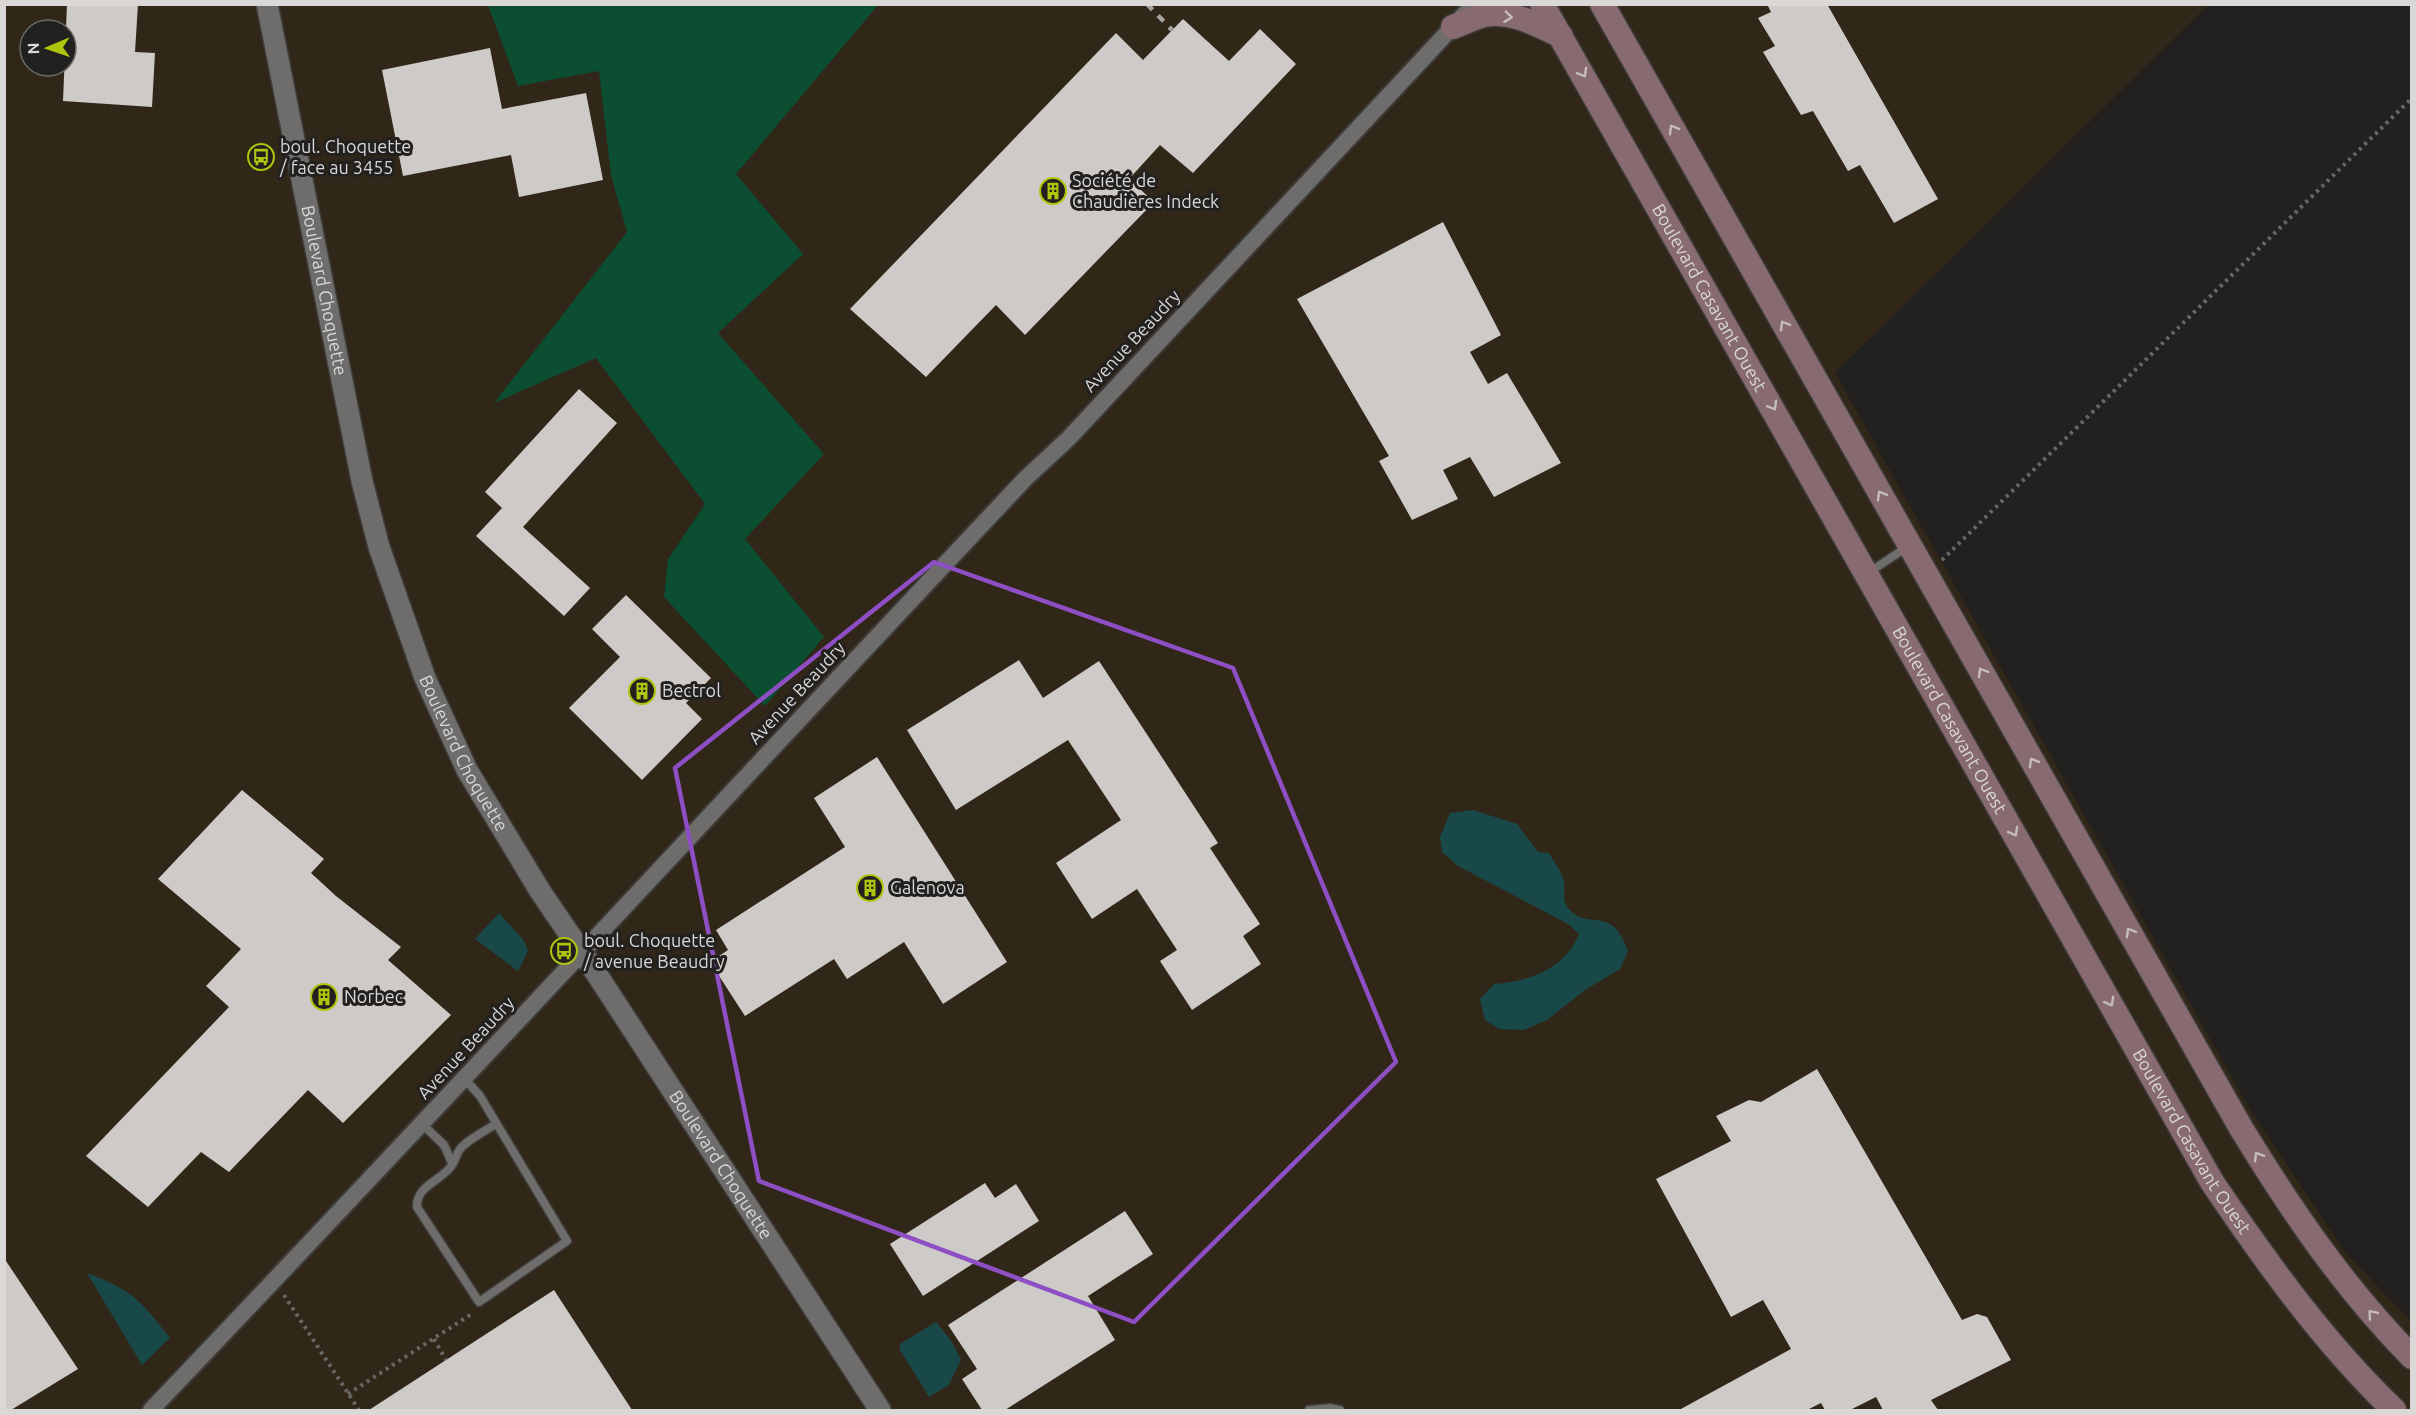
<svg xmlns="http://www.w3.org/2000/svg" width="2416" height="1415" viewBox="0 0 2416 1415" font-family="Ubuntu,sans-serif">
<rect width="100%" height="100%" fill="#23211f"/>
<path fill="#312718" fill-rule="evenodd" d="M5,5h2203l-373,368 416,738 94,141 66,69v89h-2406zM30,30h36v36h-36z"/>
<path fill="#0b4e32" d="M488,5h390l-142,169 67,80 -85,79 106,121 -79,85 79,98 -59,69 -101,-109 4,-38 37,-55 -109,-146 -102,45 133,-171 -16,-57 -12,-104 -81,15z"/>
<path fill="#194849" d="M1473,810l44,14 21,28 11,1c5,9 13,19 15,29 2,10 -3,18 5,27 20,23 43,-6 59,42l-8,18 -35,21 -38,30 -23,10 -25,-1 -14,-9 -5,-21 14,-15c36,-2 71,-16 85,-50l-11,-10 -110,-58 -16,-14 -2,-15 10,-24z
M499,913l25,28 4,10 -10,20 -43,-32z
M87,1273c46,17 54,28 83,65l-28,27z
M936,1322l16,20 9,18 -12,25 -20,12 -29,-47v-6z"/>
<path fill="#cdcac8" d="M67,4h71l-3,48 20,1 -3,54 -89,-6z
M1767,4h60l111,195 -44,24 -34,-58 -12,6 -35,-60 -12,4 -38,-63 12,-6 -17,-28 13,-6z
M1183,19l46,42 31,-32 36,35 -103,109 -33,-28 -31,34 25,23 -129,133 -29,-30 -70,72 -76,-68 266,-276 27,27z
M490,48l12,61 84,-16 17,87 -84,17 -8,-42 -108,21 -21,-106z
M1443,222l58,113 -31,17 18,32 19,-11 54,90 -67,34 -24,-40 -27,13 15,29 -46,21 -33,-59 10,-5 -92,-157z
M579,389l38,34 -94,104 67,61 -26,28 -88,-80 26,-28 -17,-16z
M626,595l85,83 -25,25 16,16 -60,61 -73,-72 51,-51 -28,-28z
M1019,660l24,38 56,-37 119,182 -8,5 50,76 -17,12 18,28 -69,46 -32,-49 17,-11 -40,-61 -45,30 -36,-56 65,-43 -53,-80 -112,70 -49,-80z
M877,757l130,205 -64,42 -39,-62 -57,37 -13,-20 -89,57 -35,-54 18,-12 -12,-20 129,-83 -31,-49z
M242,790l82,69 -13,14 25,23 65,51 -13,13 63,55 -108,108 -35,-33 -79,82 -28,-20 -53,55 -62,-51 143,-149 -23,-21 35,-37 -83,-70z
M1817,1069l145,251 15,-6 10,3 24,43 -80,40 7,10h-55l-7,-13 -26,13h-25l-4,-7 -14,7h-128l112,-61 -28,-49 -32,17 -75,-138 75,-38 -15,-25 33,-16 12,2z
M985,1183l10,15 21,-14 23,37 -116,75 -33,-52z
M1125,1211l28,43 -65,42 27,44 -110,70h-23l-20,-31 15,-10 -29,-44z
M4,1258l74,111 -67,41h-7z
M554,1290l78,120h-263l77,-50z"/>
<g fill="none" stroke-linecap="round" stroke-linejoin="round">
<defs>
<path id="service" d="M1868,573l39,-26
M464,1078l16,18 87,145 -88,61 -62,-95c-1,-22 25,-26 35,-42 5,-7 4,-14 12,-20 9,-8 21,-14 32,-21
M422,1124l22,21 8,18
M1309,1410l21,-2 10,2"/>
<path id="minor" d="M151,1410c294,-308 582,-621 874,-931l44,-41 405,-434"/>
<g id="tertiary">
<path id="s1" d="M267,4l95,477 17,66 46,131 42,92 73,121 58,85 282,434"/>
</g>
<g id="secondary">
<path id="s2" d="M1542,4l670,1178c54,80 112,161 182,228"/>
<path d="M1602,4l639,1124c50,82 103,160 171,229"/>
<path d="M1453,27c10,-4 21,-9 31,-12 27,-5 55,10 77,21"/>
</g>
</defs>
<use href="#service" stroke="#3d3c3a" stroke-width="11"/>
<use href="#minor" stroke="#3d3c3a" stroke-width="20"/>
<use href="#tertiary" stroke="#3d3c3a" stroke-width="24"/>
<use href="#secondary" stroke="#3d3c3a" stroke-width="27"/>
<path stroke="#696866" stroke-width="4" stroke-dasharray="3 4.5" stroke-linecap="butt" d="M1942,560l470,-462
M284,1295l75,115
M434,1339l12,21
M348,1394l125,-81"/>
<use href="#service" stroke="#6f6d6b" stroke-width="8"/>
<use href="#minor" stroke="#6f6d6b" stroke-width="16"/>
<use href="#tertiary" stroke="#6f6d6b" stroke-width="21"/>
<use href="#secondary" stroke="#886a71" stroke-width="24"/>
<path stroke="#a6a5a3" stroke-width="4.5" stroke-dasharray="8 8" stroke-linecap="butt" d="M1147,4l25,26"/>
</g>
<defs><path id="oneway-chevron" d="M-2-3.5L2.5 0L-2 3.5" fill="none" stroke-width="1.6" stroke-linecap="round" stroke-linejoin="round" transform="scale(1.5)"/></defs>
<g stroke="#c5bcbd">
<use href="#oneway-chevron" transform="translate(1508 17) rotate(7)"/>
<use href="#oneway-chevron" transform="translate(1583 73) rotate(60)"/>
<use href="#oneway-chevron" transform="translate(1673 129) rotate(-120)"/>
<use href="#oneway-chevron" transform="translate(1784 325) rotate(-120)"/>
<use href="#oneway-chevron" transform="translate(1773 406) rotate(60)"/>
<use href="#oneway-chevron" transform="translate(1881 495) rotate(-120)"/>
<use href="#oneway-chevron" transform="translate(1982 672) rotate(-120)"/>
<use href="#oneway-chevron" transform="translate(2033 762) rotate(-120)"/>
<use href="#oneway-chevron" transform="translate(2014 832) rotate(61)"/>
<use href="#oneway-chevron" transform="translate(2130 932) rotate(-120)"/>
<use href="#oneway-chevron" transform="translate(2110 1002) rotate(61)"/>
<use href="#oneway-chevron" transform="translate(2258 1156) rotate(-121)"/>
<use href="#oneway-chevron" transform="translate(2372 1314) rotate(-130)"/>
</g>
<path fill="none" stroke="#8e4ec4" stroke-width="4.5" stroke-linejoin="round" d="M934,562l299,106 163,394 -262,260 -375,-141 -84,-413z"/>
<defs>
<symbol id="bus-ring" viewBox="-11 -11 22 22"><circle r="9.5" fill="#23211f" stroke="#adc60e" stroke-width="1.5"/><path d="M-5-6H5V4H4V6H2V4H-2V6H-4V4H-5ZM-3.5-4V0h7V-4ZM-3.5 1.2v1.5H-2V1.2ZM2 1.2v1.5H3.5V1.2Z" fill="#adc60e"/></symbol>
<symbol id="building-ring" viewBox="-11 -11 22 22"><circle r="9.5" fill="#23211f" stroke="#adc60e" stroke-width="1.5"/><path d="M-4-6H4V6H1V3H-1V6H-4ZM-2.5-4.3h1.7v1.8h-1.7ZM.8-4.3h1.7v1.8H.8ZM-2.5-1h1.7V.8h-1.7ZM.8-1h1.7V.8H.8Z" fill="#adc60e"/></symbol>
</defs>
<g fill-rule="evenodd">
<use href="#bus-ring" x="246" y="142" width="30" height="30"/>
<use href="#building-ring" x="1038" y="176" width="30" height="30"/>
<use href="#building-ring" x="627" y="676" width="30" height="30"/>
<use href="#building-ring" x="855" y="873" width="30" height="30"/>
<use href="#bus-ring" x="549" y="936" width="30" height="30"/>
<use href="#building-ring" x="309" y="982" width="30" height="30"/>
</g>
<g text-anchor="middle" stroke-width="6" stroke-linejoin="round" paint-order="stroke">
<g font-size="18" fill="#d9d8d6" stroke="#23211f" text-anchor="start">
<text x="280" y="153">boul. Choquette<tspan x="280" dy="21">/ face au 3455</tspan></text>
<text x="1072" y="187">Société de<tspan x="1072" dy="21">Chaudières Indeck</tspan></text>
<text x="662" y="697">Bectrol</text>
<text x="890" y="894">Galenova</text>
<text x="584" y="947">boul. Choquette<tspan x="584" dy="21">/ avenue Beaudry</tspan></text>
<text x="344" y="1003">Norbec</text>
</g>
<g font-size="18" fill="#d9d8d6" stroke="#23211f">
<text dy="6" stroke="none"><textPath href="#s1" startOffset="292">Boulevard Choquette</textPath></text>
<text dy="6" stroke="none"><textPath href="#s2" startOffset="338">Boulevard Casavant Ouest</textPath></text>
<text transform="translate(1132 341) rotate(-47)" y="6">Avenue Beaudry</text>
<text transform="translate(797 693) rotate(-47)" y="6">Avenue Beaudry</text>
<text dy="6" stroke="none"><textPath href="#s2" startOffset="824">Boulevard Casavant Ouest</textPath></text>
<text dy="6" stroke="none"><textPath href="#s1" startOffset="778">Boulevard Choquette</textPath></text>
<text transform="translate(466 1048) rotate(-47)" y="6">Avenue Beaudry</text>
<text dy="6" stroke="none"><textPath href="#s2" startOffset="1310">Boulevard Casavant Ouest</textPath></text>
<text dy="6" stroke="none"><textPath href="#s1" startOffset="1264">Boulevard Choquette</textPath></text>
</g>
</g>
<rect width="2416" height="1415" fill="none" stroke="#d9d8d6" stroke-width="12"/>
<g transform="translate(48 48) rotate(268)"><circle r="28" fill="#23211f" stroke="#6c6a68" stroke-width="1.5"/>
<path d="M0-4.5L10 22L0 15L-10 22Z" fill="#adc60e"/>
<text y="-9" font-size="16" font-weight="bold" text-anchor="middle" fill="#d9d8d6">N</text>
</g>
</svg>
